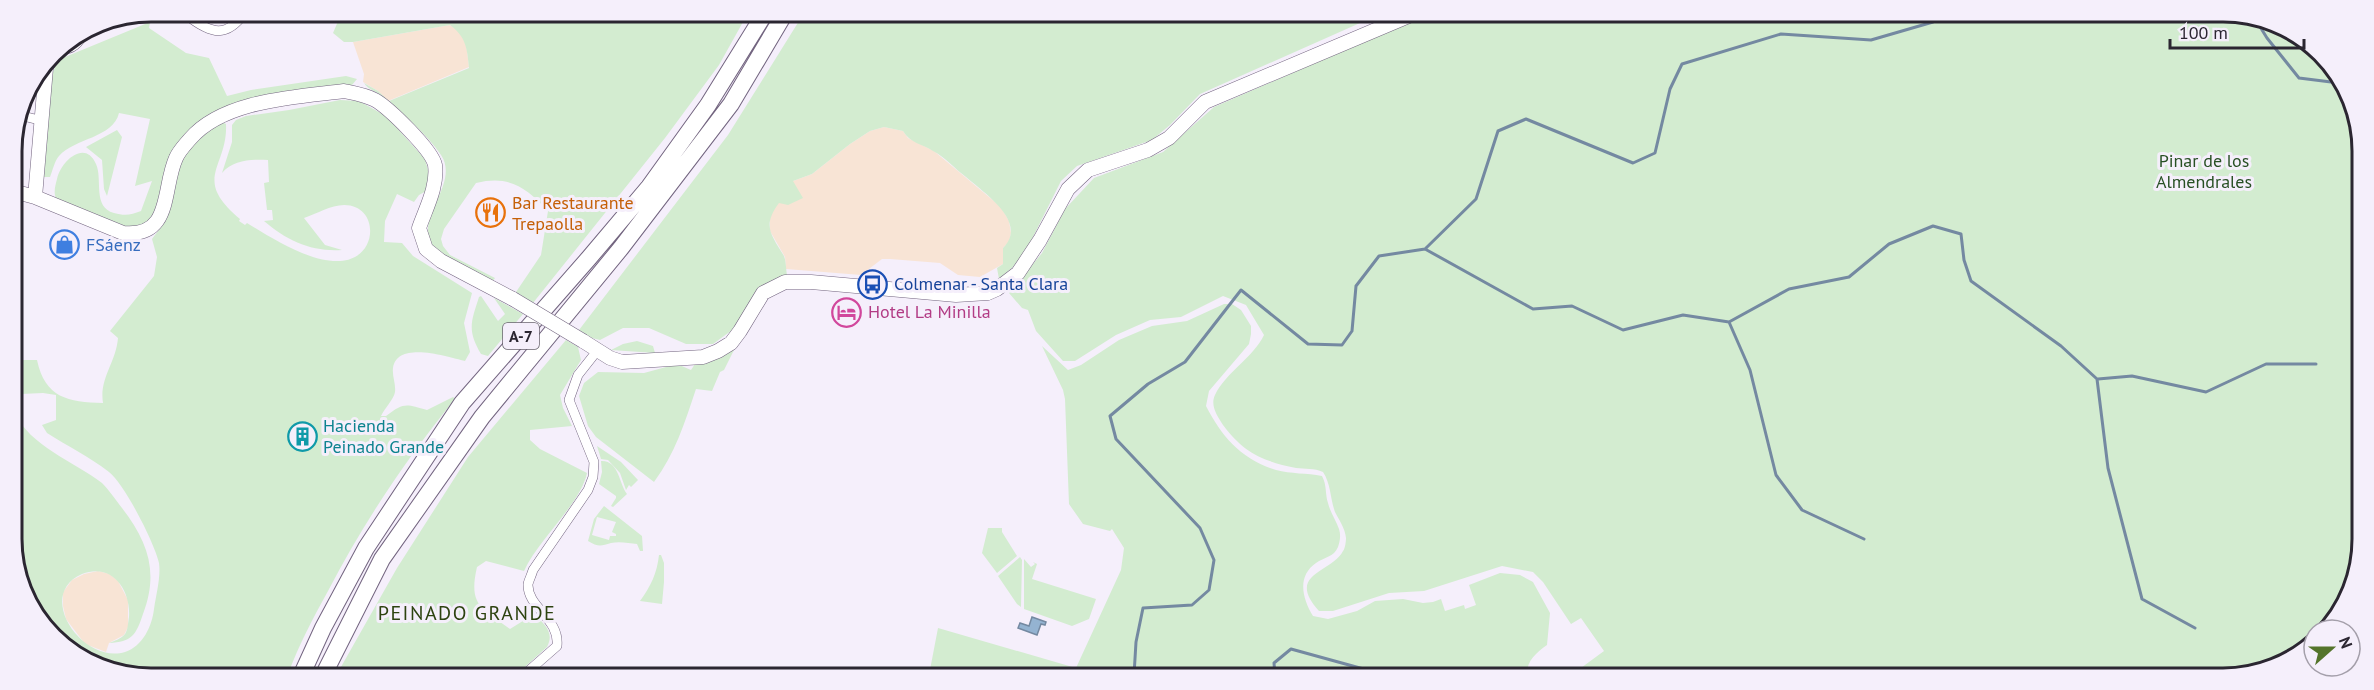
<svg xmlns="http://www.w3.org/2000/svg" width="2374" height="690" viewBox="0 0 2374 690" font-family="'PT Sans',sans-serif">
<rect width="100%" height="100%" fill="#f5effb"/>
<path fill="#f8e4d5" d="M450,25l10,7 6,11 3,24 -81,34 -10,-10 -15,-9 1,-8 -11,-32z
M884,127l19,4 5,7 26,13 67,56 8,14 2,12 -2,9 -6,6v16l-23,13 -22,-2 -18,-12 -50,-4h-8l-21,16 -75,-6 -1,-12 -15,-26v-16l23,-34 19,-7 38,-30 20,-13z
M98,571l12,3 8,7 10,19v27l-4,8 -15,8 -3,9 -21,-8 -19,-25 -3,-13v-14l9,-12 12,-6z"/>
<path fill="#d3ecd0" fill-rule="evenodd" d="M342,12l406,1 -29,52 -54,73 -132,165 -17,-11 25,-37 7,-44c-22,-24 -39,-36 -72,-28l-32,46 -3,10 2,7 7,9 45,23 -3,4c-16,-9 -40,-18 -53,-29 -34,-29 23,-67 2,-98 -15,-22 -39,-42 -59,-59 -6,-5 -14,-6 -18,-13l14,8 11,10 80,-33c-2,-20 -3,-31 -19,-43l-97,17h-9l-11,-9z
M804,13l574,2 -178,79 -30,31 -18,15 -75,26 -16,15 -33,66 -15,20 -14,12 -2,-11 6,-4v-16c26,-26 -19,-55 -37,-71 -11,-8 -21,-20 -33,-26 -11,-7 -23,-8 -30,-20l-19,-4 -14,4 -20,13 -38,30 -19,7 10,17 -15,7 -9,-2c-17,23 -8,31 5,53 2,5 2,13 3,19l-15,6 -13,10 -24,37 -22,16h-27l-37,-16h-26l-23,12 -8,-2 -13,-8 149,-195z
M1434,15l824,2 69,42 32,66 -2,449 -34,56h-9v14l-83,34 -661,-2 34,-25 -23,-33 -10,6 -28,-42 -10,-10 -31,-6 -78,25 -35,2 -56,18h-14c-34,-38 13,-38 24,-60 2,-2 3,-10 3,-13 -1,-10 -7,-18 -11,-26 -5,-14 -4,-28 -12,-40 -9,-4 -18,-3 -27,-4 -34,-7 -52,-15 -73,-43 -6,-9 -13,-20 -8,-30 11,-23 38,-37 49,-60l-18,-30 -23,-9 -42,21 -31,3 -34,15 -41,26h-12l-27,-30 -8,-21 -6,-2 -13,-15 33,-40 23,-44 29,-31 69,-26 51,-45 196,-85z
M150,22l-1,6 37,25 23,5 18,38 24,-6 95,-14 11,3 -5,6h-14l-131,33 -46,74 -6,20 -7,10 -11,6 -15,-1 -65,-26c-4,-8 -2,-14 0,-22 4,-18 28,-40 39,-15 7,15 -4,43 18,49 11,3 17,2 27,-2l11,-30 -17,5 15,-67 -31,-6c-6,25 -44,25 -60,43 -5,6 -6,14 -9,21h-6l8,-102 5,-13 8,-5z
M340,100l19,1 27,15 39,43 4,15 -1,16 -9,5 -5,7 -17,-8 -12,27 -1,21 18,1 11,13 59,37 -8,30 6,29 -5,9c-17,-4 -68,-21 -72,7 -1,8 3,16 2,24 -1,7 -11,17 -14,24h5c18,-14 20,-12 41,-6l26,-13 2,2c-49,60 -91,123 -127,192 -15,27 -29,54 -40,83l-172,-1 -69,-42 -32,-66 -1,-153c17,35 58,48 88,71 7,7 14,17 20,25 26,34 37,64 21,106 -7,21 -11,28 -34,29 5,-2 12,-4 16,-9 3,-4 3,-12 4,-17 2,-27 -17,-55 -47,-43 -48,21 1,91 43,78 18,-6 27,-26 29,-43 2,-14 7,-32 5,-46 -4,-19 -35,-80 -50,-91 -19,-15 -42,-26 -62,-39l-5,-8 14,-5v-25l-13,-2 -22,1 -4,-14v-16l6,1v-5h14c8,38 31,42 66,43 -4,-25 13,-40 15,-65l-8,-7 44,-55 3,-19 -5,-18c4,-6 10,-12 14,-19 6,-13 6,-27 9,-41 5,-24 26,-45 47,-57l4,2c2,44 -35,54 14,95l-1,2 6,4 2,-2c24,15 64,40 93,38 39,-2 40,-56 4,-56 -13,0 -28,9 -40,13l21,27 17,5c-30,2 -55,-9 -78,-29l9,-1 -1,-10h-5l-3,-27 5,-1 -1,-22c-16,-1 -35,0 -46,13l10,-31v-17l4,-5 10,-4 43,-6z
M117,130l5,7 -15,59 -3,-7 -2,-29 -16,-13z
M481,296l17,25 7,-7 -11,-16 29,16 -35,42 -7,-2c-14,-24 -10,-32 -2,-57z
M1224,304h8l9,6 10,16v8l-2,10 -40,47 -3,15c16,31 35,53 70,64 15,4 31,3 46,6 5,9 3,18 6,27 2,9 8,17 11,26 2,6 1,12 -1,18 -4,10 -14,10 -22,16 -19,13 -14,35 -3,53l15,3 29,-8 18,-10 28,-2 20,4 10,-1 8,-3 4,12 19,-6 1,4 11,-4 -7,-20 31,-12 20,2 13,7 17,31 -3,32c-11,8 -21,16 -20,31l-598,-1 9,-47 138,40 45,-98 3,-22 -12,-19 -2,2 -27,-7 -14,-20 -4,-105 -2,-9 -21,-44 26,24 13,-5 38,-25 33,-14 35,-5z
M566,340l12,7 3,13 -21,35 3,13 9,18 -42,4v10l10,9 47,24c-6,30 -49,67 -63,98l-38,-10 -9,6c-9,39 5,41 33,62l24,-15c10,10 21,18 13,33l-30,27h-80l-3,-2 -97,2 60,-106 71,-111z
M637,341l16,5 2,7 -44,-3 12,-6z
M738,342l-14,28 -4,2 -8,19 -16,-2c-11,33 -21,65 -42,93l-58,-45 -8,-11 -9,-30 5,-13 14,-11 46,1 33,-9 14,6 4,-6z
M597,446l24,16 17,18 -7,7 -2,-2 -3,5 -6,-17 -12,-13 -7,-1z
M601,461c18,-1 18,23 26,33l-14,13 -2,-1 5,-8v-2l-17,-12 3,-12z
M604,506l38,30 1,15h-3l-3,-7c-8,-1 -18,-3 -26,-1 -10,3 -13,4 -23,-2l6,-22zM597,517l19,5 -4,10 4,2v2h-6l-1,4 -17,-5z
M988,528h14v4l15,24 -20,17 -15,-20z
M659,555h2l3,8v19l-2,22 -22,-3c11,-15 17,-28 19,-46z
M1020,557l2,3 -1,47 -4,-3 -19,-28z
M1024,559l7,8 4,-3 -2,-2 4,2 -5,15 64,20 -7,20 -17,7 -48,-17z"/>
<path fill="#94b3d1" stroke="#7489a1" stroke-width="1.5" d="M1032,617l14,5 -1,3 -4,-1 -4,11 -19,-7 2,-5 9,3z"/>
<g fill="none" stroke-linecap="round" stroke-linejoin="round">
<path stroke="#7489a1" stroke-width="3" d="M2254,17l13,21 32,40 40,5
M2354,113l-2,18 7,7
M1425,249l108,60 39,-3 51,24 60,-15 46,7 60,-33 60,-12 40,-33 44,-18 28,8 3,26 7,21 90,65 36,33 11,89 34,131 53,29
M1729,322l21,48 26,105 26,35 62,29
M2098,379l34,-3 74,16 60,-28h50
M1134,675l2,-33 7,-34 49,-3 17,-15 5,-30 -14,-32 -84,-89 -6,-23 38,-32 37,-22 56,-72 67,54 34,1 10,-14 4,-45 23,-30 46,-7 51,-50 22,-68 28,-12 107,44 22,-10 15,-64 12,-25 99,-30 90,6 62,-18 11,-6
M1275,676l-1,-13 17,-14 98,27"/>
<defs>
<path id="street" d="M182,12c25,18 42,31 63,0
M58,49c13,2 21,-5 26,-17
M19,115l24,6
M525,674l32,-28c3,-28 -30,-38 -29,-62 1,-4 4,-10 5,-14l55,-80 5,-13 1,-15 -25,-62 9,-25 19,-24"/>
<path id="secondary" d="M13,191l22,6 88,36c50,5 39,-45 53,-75 3,-7 9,-13 14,-19 33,-39 106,-42 154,-48 10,2 22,4 31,9 14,8 57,50 60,65 3,21 -9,43 -16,63l7,21 15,12 72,38
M35,197l11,-129 5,-12
M583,341l27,17 12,4 81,-5 15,-6 13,-8 9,-12 23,-38 22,-11h26l145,13 32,-2 9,-4 21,-16 22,-33 28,-51 20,-19 60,-20 21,-12 36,-36 206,-87"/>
<path id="highway" d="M302,674l21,-46 43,-80 96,-145 127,-145 60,-71 59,-82 57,-92
M324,674l58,-115 100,-142 139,-169 110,-144 54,-91"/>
</defs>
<use href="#street" stroke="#72647f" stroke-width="10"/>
<use href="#secondary" stroke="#72647f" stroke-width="15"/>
<use href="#highway" stroke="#72647f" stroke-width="18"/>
<use href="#street" stroke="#fff" stroke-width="9"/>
<use href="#secondary" stroke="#fff" stroke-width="14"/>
<use href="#highway" stroke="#fff" stroke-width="16"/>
<defs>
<path id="secondary-bridge" d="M513,299l70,42"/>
</defs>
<use href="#secondary-bridge" stroke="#72647f" stroke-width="15" stroke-linecap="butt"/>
<use href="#secondary-bridge" stroke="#fff" stroke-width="14"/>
</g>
<defs>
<symbol id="restaurant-ring" viewBox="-11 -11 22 22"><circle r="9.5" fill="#f5effb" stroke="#e8710a" stroke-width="1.5"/><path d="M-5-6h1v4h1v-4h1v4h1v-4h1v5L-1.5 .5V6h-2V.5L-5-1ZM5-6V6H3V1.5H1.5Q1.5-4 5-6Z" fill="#e8710a"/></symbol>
<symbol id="shop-ring" viewBox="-11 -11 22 22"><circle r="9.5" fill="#f5effb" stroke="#3f7fe0" stroke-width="1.5"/><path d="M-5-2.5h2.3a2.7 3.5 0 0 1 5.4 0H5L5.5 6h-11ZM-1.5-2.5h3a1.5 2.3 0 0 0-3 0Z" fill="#3f7fe0"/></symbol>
<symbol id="bus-ring" viewBox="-11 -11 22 22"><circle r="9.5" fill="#f5effb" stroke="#1a4fb4" stroke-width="1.5"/><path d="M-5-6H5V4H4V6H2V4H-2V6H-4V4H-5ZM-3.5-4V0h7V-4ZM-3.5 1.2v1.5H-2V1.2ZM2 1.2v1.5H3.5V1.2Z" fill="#1a4fb4"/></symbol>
<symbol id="hotel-ring" viewBox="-11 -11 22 22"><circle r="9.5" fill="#f5effb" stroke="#d1479c" stroke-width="1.5"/><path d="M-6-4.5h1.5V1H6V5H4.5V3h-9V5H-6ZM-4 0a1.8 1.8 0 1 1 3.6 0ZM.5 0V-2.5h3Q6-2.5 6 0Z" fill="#d1479c"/></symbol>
<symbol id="building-ring" viewBox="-11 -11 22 22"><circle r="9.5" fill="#f5effb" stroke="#0f9aa8" stroke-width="1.5"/><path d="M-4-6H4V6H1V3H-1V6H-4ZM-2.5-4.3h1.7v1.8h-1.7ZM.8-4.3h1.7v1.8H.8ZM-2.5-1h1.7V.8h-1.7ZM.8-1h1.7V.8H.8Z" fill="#0f9aa8"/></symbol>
</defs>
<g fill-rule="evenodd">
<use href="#restaurant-ring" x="474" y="196" width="33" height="33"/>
<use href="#shop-ring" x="48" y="228" width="33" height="33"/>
<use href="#bus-ring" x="856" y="268" width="33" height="33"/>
<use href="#hotel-ring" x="830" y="296" width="33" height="33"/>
<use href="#building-ring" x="286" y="420" width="33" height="33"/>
</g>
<g text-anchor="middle" stroke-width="6" stroke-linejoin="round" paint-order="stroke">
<rect fill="#f5effb" stroke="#68626e" stroke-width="1.5" x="503" y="323" width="36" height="26" rx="4.5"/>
<g font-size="16" font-weight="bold" fill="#2b2631">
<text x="521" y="342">A-7</text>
</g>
<g font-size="18" fill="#285024" stroke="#f5effb">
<text x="2204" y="167">Pinar de los<tspan x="2204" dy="21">Almendrales</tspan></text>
</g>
<g font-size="18" fill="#c56008" stroke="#f5effb" text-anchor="start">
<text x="512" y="209">Bar Restaurante<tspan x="512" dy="21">Trepaolla</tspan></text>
</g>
<g font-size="18" fill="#366cbe" stroke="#f5effb" text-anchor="start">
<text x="86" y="251">FSáenz</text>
</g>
<g font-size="18" fill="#164399" stroke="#f5effb" text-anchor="start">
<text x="894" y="290">Colmenar - Santa Clara</text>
</g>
<g font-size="18" fill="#b23c85" stroke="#f5effb" text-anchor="start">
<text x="868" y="318">Hotel La Minilla</text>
</g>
<g font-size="18" fill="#0d838f" stroke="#f5effb" text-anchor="start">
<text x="323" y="432">Hacienda<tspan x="323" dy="21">Peinado Grande</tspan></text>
</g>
<g font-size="20" letter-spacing="1.5" fill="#2d4310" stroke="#f5effb">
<text x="467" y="620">PEINADO GRANDE</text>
</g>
</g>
<path d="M0 0H2374V690H0ZM151 22H2223A129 129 0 0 1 2352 151V539A129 129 0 0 1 2223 668H151A129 129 0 0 1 22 539V151A129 129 0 0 1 151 22Z" fill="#f5effb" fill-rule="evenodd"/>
<path fill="none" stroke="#2b2631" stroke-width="3" d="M151 22H2223A129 129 0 0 1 2352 151V539A129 129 0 0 1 2223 668H151A129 129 0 0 1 22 539V151A129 129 0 0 1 151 22Z"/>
<g transform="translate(2332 648) rotate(69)"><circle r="28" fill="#f5effb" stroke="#a49faa" stroke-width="1.5"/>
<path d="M0-4.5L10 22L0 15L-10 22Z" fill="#54742b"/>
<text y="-9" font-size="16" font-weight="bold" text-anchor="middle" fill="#2b2631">N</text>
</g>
<path d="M2170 39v9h134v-9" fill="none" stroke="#2b2631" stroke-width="3"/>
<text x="2179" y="39" font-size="18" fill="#2b2631" stroke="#f5effb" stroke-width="4.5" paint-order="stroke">100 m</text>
</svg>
